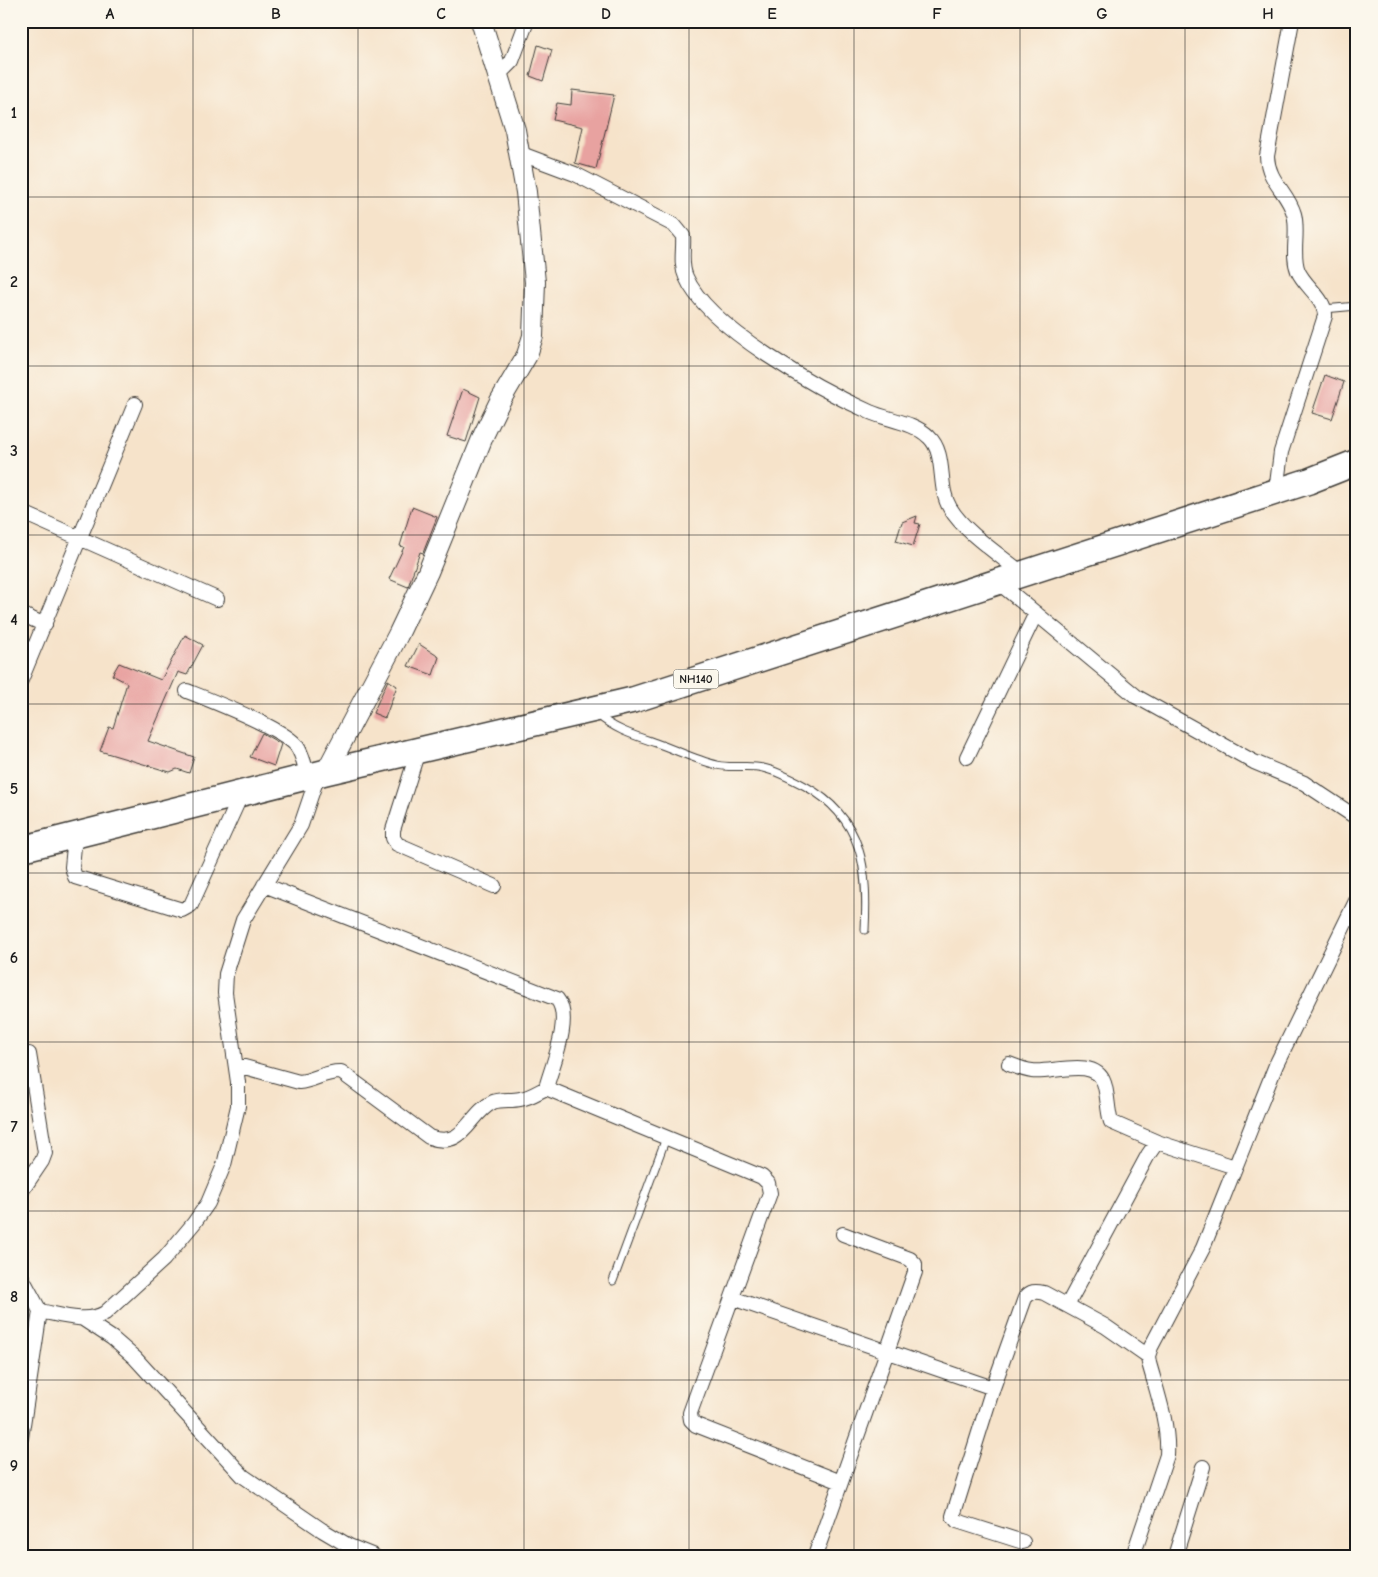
<svg xmlns="http://www.w3.org/2000/svg" width="1378" height="1577" viewBox="0 0 1378 1577" font-family="'Comic Neue',sans-serif">
<rect width="100%" height="100%" fill="#fbf7ec"/>
<filter id="ink" filterUnits="userSpaceOnUse"><feTurbulence type="fractalNoise" baseFrequency=".02" numOctaves="2"/><feDisplacementMap in="SourceGraphic" scale="10" xChannelSelector="R" yChannelSelector="G"/><feConvolveMatrix kernelMatrix="1 2 1 2 8 2 1 2 1" color-interpolation-filters="sRGB"/></filter>
<filter id="wash" filterUnits="userSpaceOnUse"><feTurbulence type="fractalNoise" baseFrequency=".0096" numOctaves="4" result="noise"/><feDisplacementMap in="SourceGraphic" scale="20" xChannelSelector="R" yChannelSelector="G"/><feGaussianBlur stdDeviation="1.12" result="paint"/><feColorMatrix in="noise" values="0 0 0 0 0 0 0 0 0 0 0 0 0 0 0 0 0 1.4 0 .05"/><feComposite in="paint" operator="in"/></filter>
<g filter="url(#wash)">
<rect width="100%" height="100%" fill="#f6e3ca"/>
<g id="blocks">
<path fill="#e8a2a0" d="M538,45l14,5 -9,31 -13,-5z
M572,90l42,5 -18,74 -21,-6 8,-36 -30,-7 4,-17 14,2z
M1325,375l19,7 -12,37 -20,-6z
M463,389l17,8 -14,45 -19,-6z
M412,507l25,10 -14,36 -3,-1 -12,35 -19,-8 15,-32 -4,-1z
M917,516l-2,7 5,1 -7,22 -17,-5 6,-19z
M185,635l18,10 -16,30 -9,-3 -30,69 46,16 -5,16 -12,-4 -7,3 -70,-21 9,-24 4,1 14,-45 -15,-8 7,-12 42,17z
M419,644l20,13 -6,18 -25,-9z
M388,680l9,6 -12,32 -12,-5z
M262,733l19,11 -7,22 -24,-9z"/>
</g>
</g>
<g filter="url(#ink)">
<use href="#blocks" fill-opacity="0" stroke="#3d3a36" stroke-width="1"/>
<g fill="none" stroke-linecap="round" stroke-linejoin="round">
<defs>
<path id="lane" d="M1324,309l33,-3
M598,715c17,15 38,21 58,28 20,7 40,17 61,22 15,4 31,-1 46,3 14,3 29,11 42,18 59,32 63,84 60,144
M613,1281l53,-143"/>
<path id="street" d="M499,74l13,-13 15,-40
M519,153l56,21 99,51 9,11c1,14 -3,28 3,41 21,50 134,113 184,135 18,8 44,10 59,25 18,17 8,50 21,71 15,25 50,47 73,66
M1276,492l5,-40 44,-136c1,-17 -20,-29 -27,-45 -7,-17 1,-39 -4,-57 -6,-22 -26,-32 -27,-58l25,-135
M21,512l196,87
M998,582l139,115 117,65 50,21 53,35
M21,614l24,11
M21,680l114,-276
M187,691c25,10 93,36 109,54 7,9 9,22 12,33
M418,751l-25,79v8l4,6 97,42
M967,757l69,-144
M75,836l-3,31 3,10 107,33 9,-5 50,-110
M264,885l293,114c16,19 -5,66 -11,89l216,89 6,6 2,10 -80,220 1,7 5,5 145,57
M1009,1064c8,3 15,6 23,7 19,3 63,-15 72,12 4,12 3,26 7,39l46,20
M237,1065l62,17c15,-1 26,-11 42,-10l88,65c36,13 39,-23 64,-35 8,-3 19,-1 27,-3 9,-1 18,-7 26,-11
M21,1192l21,-31 3,-8 -16,-99
M21,1276l19,35 -19,127
M732,1298l261,90
M1068,1304l80,-149 9,-13 78,25
M40,1311c21,4 46,13 65,2l59,-54 30,-36 14,-20 16,-38 14,-59v-24l-13,-89 1,-19 17,-54 58,-95 17,-50
M83,1319l29,19 23,20 108,118 79,54 27,16 25,10
M1023,1542l-66,-21 -4,-5 40,-128 32,-90c6,-7 10,-7 19,-5l61,33 43,30
M815,1556l100,-284v-8l-5,-5 -67,-25
M1133,1556l34,-101c2,-30 -10,-63 -18,-92l-1,-7 3,-9 52,-99 73,-183 81,-166
M1175,1556l28,-89"/>
<path id="secondary" d="M326,772l72,-137 30,-63 56,-138 16,-33 27,-46 6,-19 2,-54 -9,-90 -11,-62 -34,-109"/>
<path id="highway" d="M21,849l305,-77 307,-72 676,-219 48,-19"/>
</defs>
<use href="#lane" stroke="#3d3a36" stroke-width="9"/>
<use href="#street" stroke="#3d3a36" stroke-width="16"/>
<use href="#secondary" stroke="#3d3a36" stroke-width="22"/>
<use href="#highway" stroke="#3d3a36" stroke-width="28"/>
<use href="#lane" stroke="#fff" stroke-width="7"/>
<use href="#street" stroke="#fff" stroke-width="14"/>
<use href="#secondary" stroke="#fff" stroke-width="20"/>
<use href="#highway" stroke="#fff" stroke-width="25"/>
</g>
</g>
<path fill="none" stroke="#1c1c1c" stroke-width="1" stroke-opacity="0.55" d="M193,21v1535M358,21v1535M524,21v1535M689,21v1535M854,21v1535M1020,21v1535M1185,21v1535M21,197h1336M21,366h1336M21,535h1336M21,704h1336M21,873h1336M21,1042h1336M21,1211h1336M21,1380h1336"/>
<g text-anchor="middle" stroke-width="4.5" stroke-linejoin="round" paint-order="stroke">
<rect fill="#fbf7ec" stroke="#5f5e5a" stroke-width="1" x="673.5" y="669.5" width="45" height="19" rx="4"/>
<g font-size="12" font-weight="bold" fill="#1c1c1c">
<text x="696" y="683">NH140</text>
</g>
</g>
<rect width="1378" height="1577" fill="none" stroke="#fbf7ec" stroke-width="55"/>
<rect x="28" y="28" width="1322" height="1522" fill="none" stroke="#1c1c1c" stroke-width="2"/>
<g font-size="16" text-anchor="middle" font-weight="bold" fill="#1c1c1c">
<text x="110" y="19">A</text>
<text x="276" y="19">B</text>
<text x="441" y="19">C</text>
<text x="606" y="19">D</text>
<text x="772" y="19">E</text>
<text x="937" y="19">F</text>
<text x="1102" y="19">G</text>
<text x="1268" y="19">H</text>
<text x="14" y="118">1</text>
<text x="14" y="287">2</text>
<text x="14" y="456">3</text>
<text x="14" y="625">4</text>
<text x="14" y="794">5</text>
<text x="14" y="963">6</text>
<text x="14" y="1132">7</text>
<text x="14" y="1302">8</text>
<text x="14" y="1471">9</text>
</g>
</svg>
